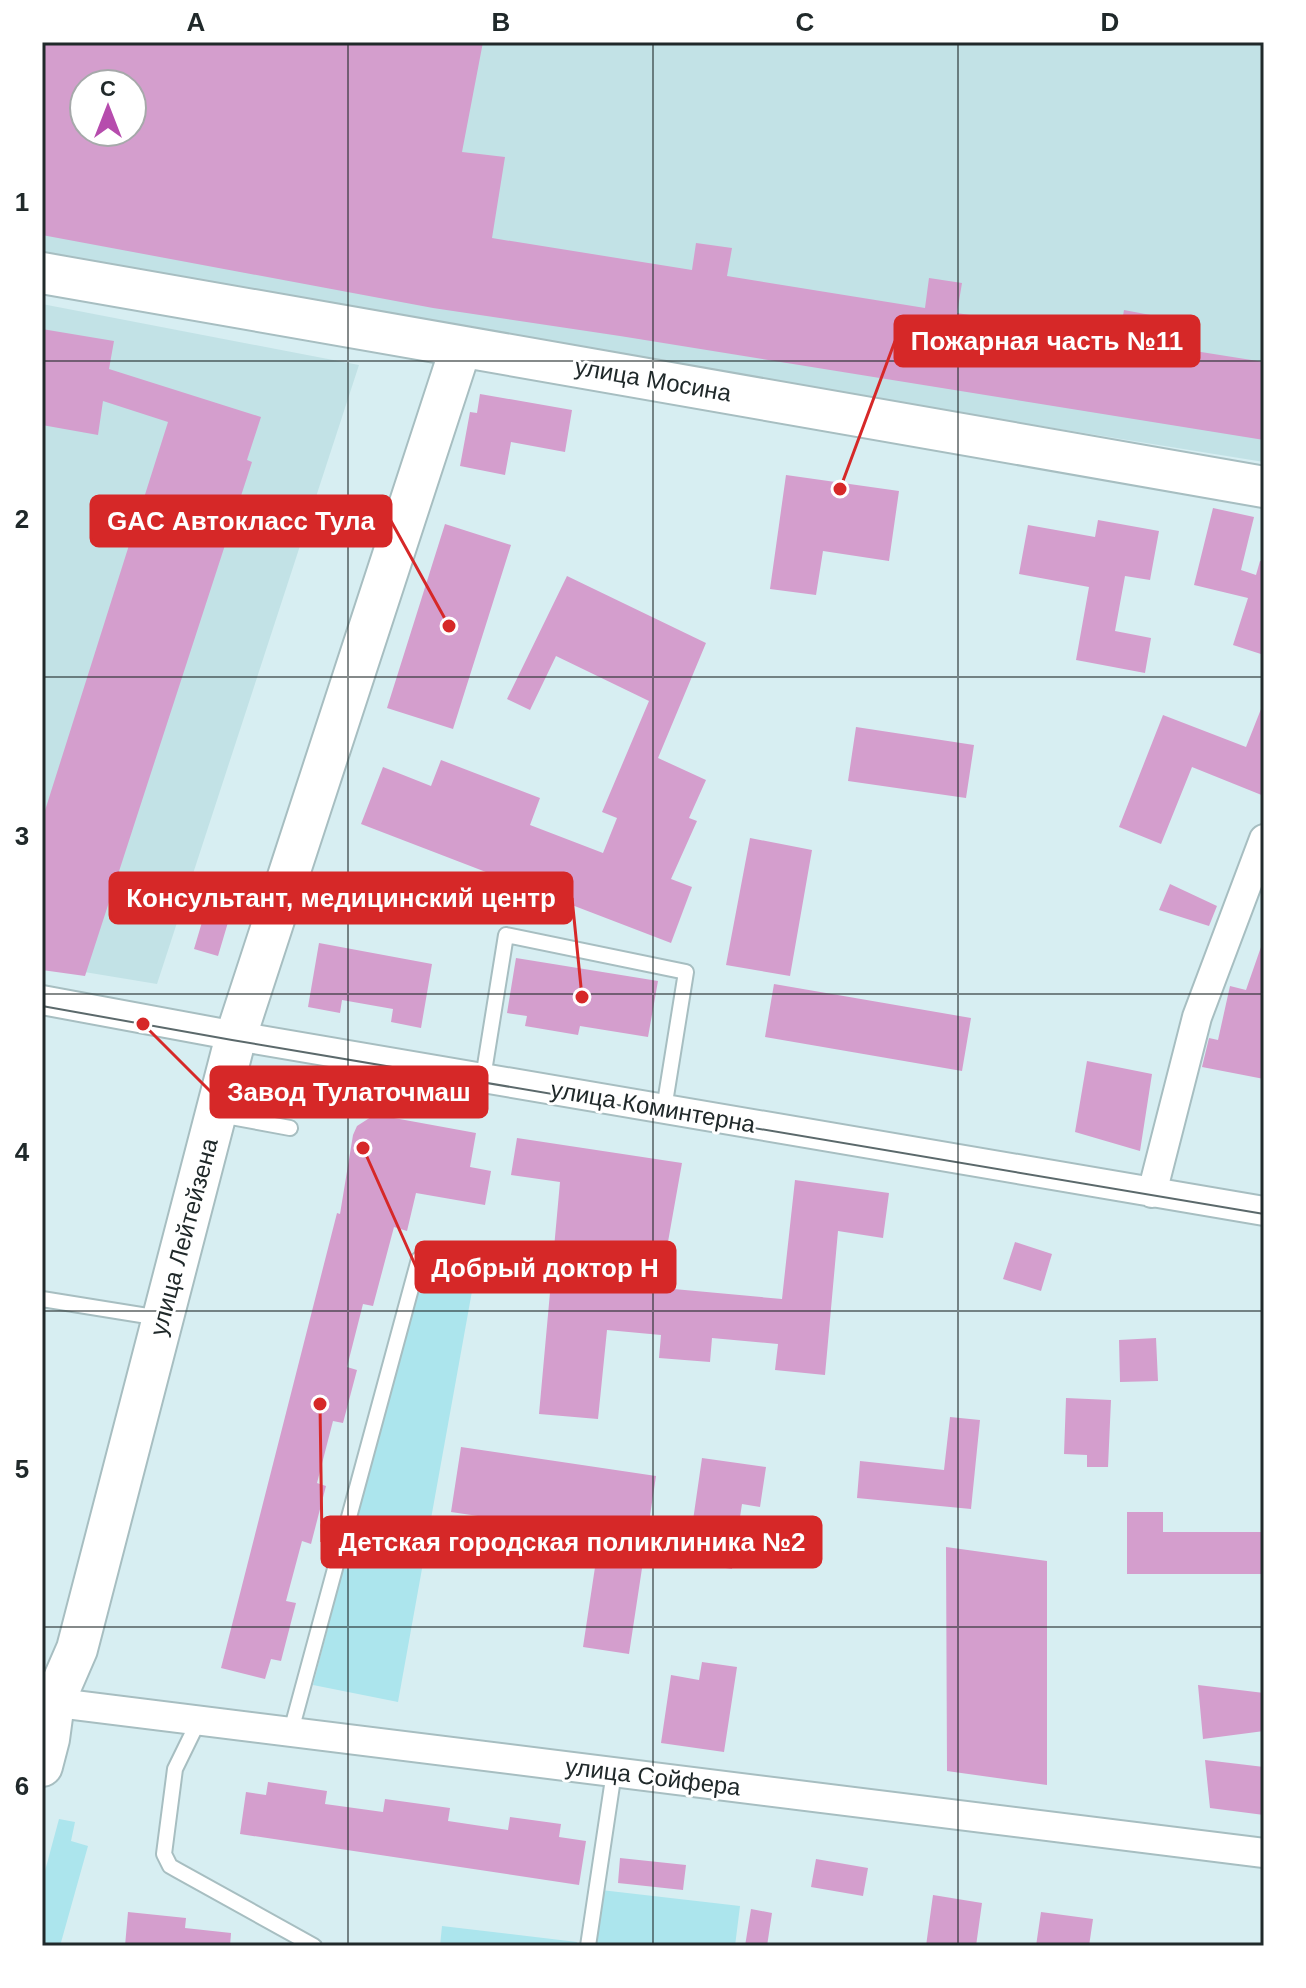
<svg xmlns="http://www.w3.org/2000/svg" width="1306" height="1988" viewBox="0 0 1306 1988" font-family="Helvetica,sans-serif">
<rect width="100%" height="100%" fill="#d7eef2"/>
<path fill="#c2e2e6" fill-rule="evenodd" d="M42,42h1222v420l-858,-138 -364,-70zM84,84h48v48h-48z
M42,304l317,61 -202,619 -115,-19z"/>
<path fill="#ace5ed" d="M420,1273l54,7 -76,422 -85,-17z
M59,1819l16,3 -4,19 17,5 -28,100h-18v-64z
M601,1890l139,16 -5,40h-141z
M442,1926l135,16 -1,4h-136z"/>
<path fill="#d49ecd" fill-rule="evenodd" d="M42,42h441l-21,110 43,5 -13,81 200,32 4,-27 36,5 -5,28 198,32 4,-30 33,5 -5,30 162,26 5,-29 37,7 -4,28 107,17v78l-644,-104 -187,-28 -391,-73zM84,84h48v48h-48z
M42,329l72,12 -5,28 152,48 -14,43 5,2 -167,514 -43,-6v-150l126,-398 -65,-21 -5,34 -56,-10z
M480,394l92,16 -7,42 -54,-10 -6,33 -45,-9 10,-54 7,1z
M786,475l113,16 -10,70 -66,-10 -7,44 -46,-6z
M1213,508l41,9 -13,53 15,5 4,-14 4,1v93l-31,-10 15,-47 -54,-13z
M1098,520l61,11 -9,49 -25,-4 -10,55 36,7 -6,35 -69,-13 13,-73 -70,-13 9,-49 67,12z
M445,524l66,21 -58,184 -66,-21z
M567,576l139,67 -48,115 48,22 -17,38 8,3 -26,58 21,8 -21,56 -310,-119 22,-57 48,19 10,-26 99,38 -10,27 73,28 14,-35 -15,-6 47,-111 -93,-45 -26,54 -23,-11z
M1263,704l1,92 -72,-29 -31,77 -42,-17 44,-112 83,32z
M856,727l118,18 -8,53 -118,-17z
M750,838l62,12 -22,126 -64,-11z
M216,875l24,7 -22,74 -24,-7z
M1170,884l47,22 -8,20 -50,-16z
M319,943l113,21 -11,64 -30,-6 2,-13 -51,-9 -2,13 -32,-6z
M1261,947h3v132l-62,-12 7,-29 9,2 12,-54 16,4z
M516,958l142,23 -10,56 -68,-11 -2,9 -53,-9 2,-10 -20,-3z
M774,984l197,34 -9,53 -197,-34z
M1087,1061l65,13 -12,77 -65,-19z
M383,1116l93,17 -6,34 21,4 -6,34 -69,-12 -9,38 -13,-4 -21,79 -10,-2 -16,63 10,3 -14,53 -10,-2 -16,62 9,3 -15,58 -9,-3 -16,60 10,2 -15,58 -10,-2 -6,20 -44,-11 116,-455 3,1 13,-79 4,-9 14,-9z
M517,1138l165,25 -16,90 -65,-12 -4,41 185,17 13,-119 94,13 -6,45 -45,-7 -13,144 -50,-5 3,-26 -66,-6 -2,24 -51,-4 2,-23 -54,-5 -9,89 -59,-5 21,-232 -49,-7z
M1015,1242l37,12 -11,37 -38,-12z
M1156,1338l2,43 -38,1 -1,-42z
M1066,1398l45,2 -3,67h-21v-12l-23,-1z
M950,1417l30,3 -9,89 -114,-11 3,-37 84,9z
M461,1447l195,29 -27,178 -46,-7 17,-113 -149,-22z
M702,1458l64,9 -6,40 -18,-3 -10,65 -45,-7z
M1127,1512h36v20h101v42h-137z
M946,1547l101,14v224l-100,-14z
M702,1662l35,5 -13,85 -63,-9 10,-68 28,5z
M1198,1685l66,8v38l-61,8z
M1205,1760l59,7v48l-54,-7z
M268,1782l59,9 -2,13 58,8 2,-13 65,9 -2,13 60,9 2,-13 51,7 -2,13 27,4 -7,44 -339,-51 6,-42 20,3z
M620,1858l66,7 -3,25 -65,-7z
M816,1859l52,9 -5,28 -52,-9z
M933,1895l49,8 -6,43h-50z
M751,1909l21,4 -5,33h-22z
M128,1912l58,6 -1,10 46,5 -1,13h-105z
M1041,1912l52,7 -4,27h-53z"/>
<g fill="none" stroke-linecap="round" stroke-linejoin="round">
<defs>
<path id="lane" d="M483,1078l23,-143 180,37 -22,137
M220,1115l70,13
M42,1299l118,19
M199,1720l-24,49 -11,85 6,12 7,4 137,76
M291,1731l128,-472
M588,1946l26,-174"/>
<path id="street" d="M42,1000l194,36 1028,175
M1152,1193l45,-176 67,-178
M42,1701l1222,152"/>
<path id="secondary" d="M42,273l1222,214
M42,1766l7,-27 5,-37 23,-53 159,-613 225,-689"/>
</defs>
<use href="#lane" stroke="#a7bec1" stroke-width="18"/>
<use href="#street" stroke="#a7bec1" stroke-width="32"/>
<use href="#secondary" stroke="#a7bec1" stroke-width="44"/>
<use href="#lane" stroke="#fff" stroke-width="14"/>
<use href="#street" stroke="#fff" stroke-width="28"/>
<use href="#secondary" stroke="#fff" stroke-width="40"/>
<path stroke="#5b696b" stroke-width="2" d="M42,1006l190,34 1032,174"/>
</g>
<path fill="none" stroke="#20292a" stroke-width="2" stroke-opacity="0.55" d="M348,42v1904M653,42v1904M958,42v1904M42,361h1222M42,677h1222M42,994h1222M42,1311h1222M42,1627h1222"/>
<g text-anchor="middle" stroke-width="6" stroke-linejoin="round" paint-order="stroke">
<g font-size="24" fill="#20292a" stroke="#fff">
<text transform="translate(653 380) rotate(10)" y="8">улица Мосина</text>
<text transform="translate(653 1107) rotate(10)" y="8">улица Коминтерна</text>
<text transform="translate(184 1237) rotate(-75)" y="8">улица Лейтейзена</text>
<text transform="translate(653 1777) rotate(7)" y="8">улица Сойфера</text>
</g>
</g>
<path fill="none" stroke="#d62828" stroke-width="3" d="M840 489L895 341M449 626L391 521M582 997L572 898M143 1024L211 1092M363 1148L416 1267M320 1404L322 1542"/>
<g fill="#d62828" stroke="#fff" stroke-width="3">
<circle cx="840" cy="489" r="8"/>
<circle cx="449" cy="626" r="8"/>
<circle cx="582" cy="997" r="8"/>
<circle cx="143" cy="1024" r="8"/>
<circle cx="363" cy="1148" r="8"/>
<circle cx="320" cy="1404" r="8"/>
</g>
<g fill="#d62828" stroke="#d62828" stroke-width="3">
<rect x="895" y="316" width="304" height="50" rx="8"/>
<rect x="91" y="496" width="300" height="50" rx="8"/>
<rect x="110" y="873" width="462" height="50" rx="8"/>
<rect x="211" y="1067" width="276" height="50" rx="8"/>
<rect x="416" y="1242" width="259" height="50" rx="8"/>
<rect x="322" y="1517" width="499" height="50" rx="8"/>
</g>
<g font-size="26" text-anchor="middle" font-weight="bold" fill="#fff">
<text x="1047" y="350">Пожарная часть №11</text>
<text x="241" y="530">GAC Автокласс Тула</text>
<text x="341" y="907">Консультант, медицинский центр</text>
<text x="349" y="1101">Завод Тулаточмаш</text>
<text x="545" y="1277">Добрый доктор Н</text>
<text x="572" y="1551">Детская городская поликлиника №2</text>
</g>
<rect width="1306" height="1988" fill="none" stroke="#ffffff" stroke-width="88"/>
<g transform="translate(108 108)"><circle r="38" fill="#ffffff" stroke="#a6a9aa" stroke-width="2"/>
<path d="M0-6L14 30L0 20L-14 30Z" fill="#b64cad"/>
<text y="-12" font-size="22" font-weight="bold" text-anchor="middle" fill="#20292a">С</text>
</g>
<rect x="44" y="44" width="1218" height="1900" fill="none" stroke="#20292a" stroke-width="3"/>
<g font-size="26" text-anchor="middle" font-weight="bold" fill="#20292a">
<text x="196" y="31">A</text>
<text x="501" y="31">B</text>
<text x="805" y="31">C</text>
<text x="1110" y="31">D</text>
<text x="22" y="211">1</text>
<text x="22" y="528">2</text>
<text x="22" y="845">3</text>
<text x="22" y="1161">4</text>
<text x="22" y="1478">5</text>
<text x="22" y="1795">6</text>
</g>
</svg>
